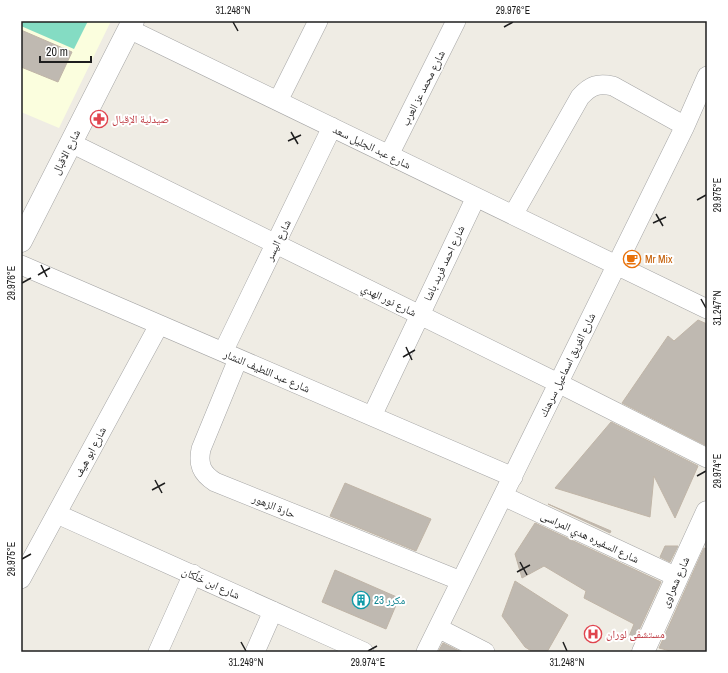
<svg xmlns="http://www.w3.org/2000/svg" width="728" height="673" viewBox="0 0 728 673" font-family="'Archivo Narrow','Noto Naskh Arabic',sans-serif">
<rect width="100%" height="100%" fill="#efece4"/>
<path fill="#fbfede" d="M21,21h90l-52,107 -38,-16z"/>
<path fill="#84dcc3" d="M21,21h67l-14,28 -53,-23z"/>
<path fill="#bfb9b1" stroke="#c0b5a7" d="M21,30l51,22 -14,30 -37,-15z
M698,320l9,4v122l-85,-43 46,-67 6,5z
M611,422l87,44 -23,52 -21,-42 -4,41 -95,-29z
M345,483l86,36 -15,32 -86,-35z
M548,504l63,27 -1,2z
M535,523l126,59 -27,59 -6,-2 6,-15 -50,-26 2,-7 -42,-25 -22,12 -7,-24z
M665,546h13l-8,16 -10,-5z
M704,548l3,1v103h-33l-15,-4z
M335,570l64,28 -13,31 -64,-27z
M515,581l53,34 -21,37h-14l-8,-5 -23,-31z
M443,643l18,9h-23z"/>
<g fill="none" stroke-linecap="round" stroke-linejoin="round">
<defs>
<path id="minor" d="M129,29l578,280
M278,101l40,-80
M71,143l487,240 149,75
M389,155l67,-134
M513,215l67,-118c11,-12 18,-14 33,-11l72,40
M21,265l492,212
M223,352l109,-225
M238,359l-37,90c-3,15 0,24 14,33l246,99
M372,416l104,-219
M503,496l174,81
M57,514l307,138
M21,579l138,-254
M438,628l47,24
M158,652l35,-78
M255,652l18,-41
M426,652l259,-526 22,-50"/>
<path id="tertiary" d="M21,241l112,-220
M643,652l64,-140"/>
</defs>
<use href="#minor" stroke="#a5a5a5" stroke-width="20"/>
<use href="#tertiary" stroke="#a5a5a5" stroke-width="23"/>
<use href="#minor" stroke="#fff" stroke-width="19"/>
<use href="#tertiary" stroke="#fff" stroke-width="22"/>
</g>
<path fill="none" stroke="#1e1e1e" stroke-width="1.5" d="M233,22l5,9M504,27l9,-5M291,132l7,12M288,141l13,-6M697,200l9,-5M656,214l7,12M653,223l13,-6M41,265l6,12M38,275l12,-7M22,283l9,-5M701,299l5,9M406,347l6,13M403,357l12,-7M697,476l9,-5M155,480l7,13M152,490l13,-7M22,559l9,-5M520,562l7,13M517,572l13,-7M241,642l5,9M563,642l4,9M368,651l9,-5"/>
<defs>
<symbol id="pharmacy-ring" viewBox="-11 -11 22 22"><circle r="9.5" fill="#fff" stroke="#e0444e" stroke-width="1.5"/><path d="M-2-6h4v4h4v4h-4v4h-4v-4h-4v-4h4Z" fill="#e0444e"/></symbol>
<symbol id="cafe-ring" viewBox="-11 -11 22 22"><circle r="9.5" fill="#fff" stroke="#e8710a" stroke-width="1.5"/><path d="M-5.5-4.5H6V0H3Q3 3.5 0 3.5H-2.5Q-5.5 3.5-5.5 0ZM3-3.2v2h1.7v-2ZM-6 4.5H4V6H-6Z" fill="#e8710a"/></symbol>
<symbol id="building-ring" viewBox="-11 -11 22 22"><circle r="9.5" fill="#fff" stroke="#0f9aa8" stroke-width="1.5"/><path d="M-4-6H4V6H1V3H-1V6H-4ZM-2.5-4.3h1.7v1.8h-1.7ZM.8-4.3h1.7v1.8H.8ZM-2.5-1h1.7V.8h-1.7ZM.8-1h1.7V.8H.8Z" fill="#0f9aa8"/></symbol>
<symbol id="hospital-ring" viewBox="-11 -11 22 22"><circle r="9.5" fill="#fff" stroke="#e0444e" stroke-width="1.5"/><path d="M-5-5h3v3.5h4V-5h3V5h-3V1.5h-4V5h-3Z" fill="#e0444e"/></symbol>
</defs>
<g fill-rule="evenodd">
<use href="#pharmacy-ring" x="89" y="109" width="20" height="20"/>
<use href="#cafe-ring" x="622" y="249" width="20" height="20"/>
<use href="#building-ring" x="351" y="590" width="20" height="20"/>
<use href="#hospital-ring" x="583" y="624" width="20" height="20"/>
</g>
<g text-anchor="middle" stroke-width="4" stroke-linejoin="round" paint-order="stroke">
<g font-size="11" fill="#1e1e1e" stroke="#fff">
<text transform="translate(423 88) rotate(-63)" y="4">شارع محمد عز العرب</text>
<text transform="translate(372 147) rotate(26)" y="4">شارع عبد الجليل سعد</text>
<text transform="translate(66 152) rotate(-63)" y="4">شارع الاقبال</text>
<text transform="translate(278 240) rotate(-64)" y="4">شارع اليسر</text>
<text transform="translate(444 263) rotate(-65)" y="4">شارع احمد فريد باشا</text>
<text transform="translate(389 300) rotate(26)" y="4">شارع نور الهدي</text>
<text transform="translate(567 365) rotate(-64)" y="4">شارع الفريق اسماعيل سرهنك</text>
<text transform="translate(267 371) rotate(23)" y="4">شارع عبد اللطيف النشار</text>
<text transform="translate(90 452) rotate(-62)" y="4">شارع ابو هيف</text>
<text transform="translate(274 506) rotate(22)" y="4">حارة الزهور</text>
<text transform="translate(590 537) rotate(25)" y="4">شارع السفيره هدي المراسى</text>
<text transform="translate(675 582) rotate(-66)" y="4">شارع شعراوى</text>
<text transform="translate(211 583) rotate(24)" y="4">شارع ابن خَلِّكان</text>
</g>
<g font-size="11" fill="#be3a42" stroke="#fff" text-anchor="start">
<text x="112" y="123">صيدلية الإقبال</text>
<text x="606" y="638">مستشفى لوران</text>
</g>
<g font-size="11" fill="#c56008" stroke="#fff" text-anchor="start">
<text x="645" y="263">Mr Mix</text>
</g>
<g font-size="11" fill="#0d838f" stroke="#fff" text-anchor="start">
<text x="374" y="604">23 مكرر</text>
</g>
</g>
<rect width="728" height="673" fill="none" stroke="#ffffff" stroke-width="44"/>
<path d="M40 56v6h51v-6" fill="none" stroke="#1e1e1e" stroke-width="2"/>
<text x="46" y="56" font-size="12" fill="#1e1e1e" stroke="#ffffff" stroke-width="3" paint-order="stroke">20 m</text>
<rect x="22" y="22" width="684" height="629" fill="none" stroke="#1e1e1e" stroke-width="1.5"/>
<g font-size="10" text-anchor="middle" fill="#1e1e1e">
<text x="233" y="14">31.248°N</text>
<text x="513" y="14">29.976°E</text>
<text transform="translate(717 195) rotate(-90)" y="4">29.975°E</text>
<text transform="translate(11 283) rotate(-90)" y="4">29.976°E</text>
<text transform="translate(717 308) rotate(-90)" y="4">31.247°N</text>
<text transform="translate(717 471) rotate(-90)" y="4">29.974°E</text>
<text transform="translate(11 559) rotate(-90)" y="4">29.975°E</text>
<text x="246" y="666">31.249°N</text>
<text x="368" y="666">29.974°E</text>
<text x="567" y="666">31.248°N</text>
</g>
</svg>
